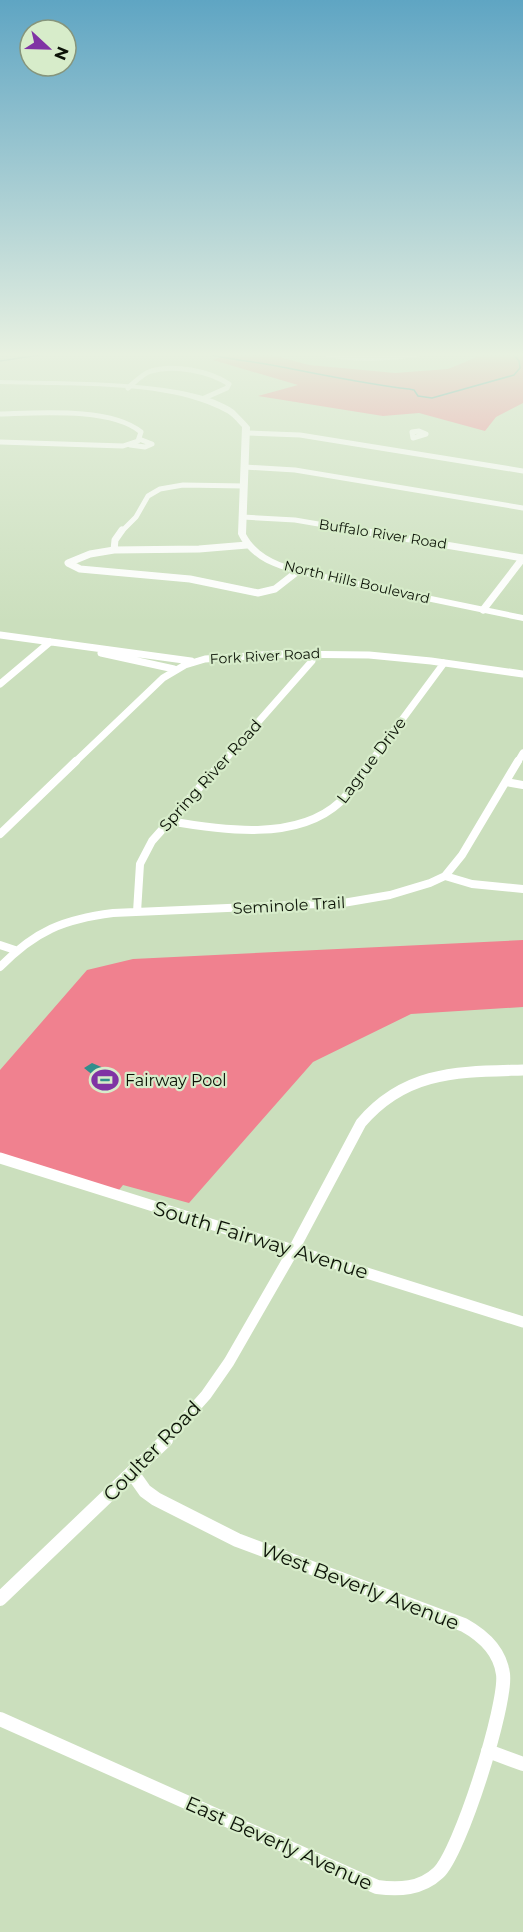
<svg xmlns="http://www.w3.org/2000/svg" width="523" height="1932" viewBox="0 0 523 1932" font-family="Montserrat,sans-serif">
<rect width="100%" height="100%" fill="#cbdfbd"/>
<path fill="#f0818f" d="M235,352h26l48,13 86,8 53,-4 41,-17h34v51l-27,14 -11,14 -66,-18 -36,3 -125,-20 40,-11 -85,-25z
M523,940v67l-112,7 -98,48 -124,141 -66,-18 -8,10 -115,-37v-88l87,-100 46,-11z"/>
<path fill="#328e8c" d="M92,1063l26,11 -13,11 -21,-17z"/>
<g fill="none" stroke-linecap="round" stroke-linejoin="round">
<path stroke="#328e8c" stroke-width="1.5" d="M200,352c27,8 54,9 82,15 42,8 84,17 127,22l5,1 4,6 14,2 82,-23 6,-7 -1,-7 -7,-9
M0,361l46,-7 39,-2"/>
<path stroke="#fff" stroke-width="5" d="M318,352c37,10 75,7 112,0
M128,388c7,-6 14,-14 23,-17 23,-7 58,0 78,13l-2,4 -25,11
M0,414c38,-1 111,-7 141,18l-3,9 -15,5 -123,-4
M419,431l7,3 -13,4 -1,-6z
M247,433l53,2 223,36
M130,445l15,2 7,-3 -13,-5
M245,467l50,3 228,38
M243,517l52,3 70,12
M121,532l15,-15 12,-21 12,-7 23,-4 61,1"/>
<path stroke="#fff" stroke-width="7" d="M122,530l-7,10 -1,10 -24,4 -22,9 12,6 110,10 68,14 17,-4 23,-18
M356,530l167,28
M114,550l85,-1 48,-4
M483,610l40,-52
M0,635l191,26
M101,653l73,16
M0,684l50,-42
M74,763l89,-85 22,-13 20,-6 72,-5 92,1 62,6 92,13
M222,763l90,-102 1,-7
M370,763l74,-100
M517,763l6,-10"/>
<path stroke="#fff" stroke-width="8" d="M506,782l17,3
M169,821c52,9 128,21 171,-19 12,-11 21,-28 31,-41
M0,834l76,-73
M445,876l27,8 51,5
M137,912l3,-48 12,-23 71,-80
M0,945l15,5
M0,967c35,-36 64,-48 113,-54l230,-10 47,-8 40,-12 15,-7 17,-21 56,-94"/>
<path stroke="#fff" stroke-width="11" d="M0,1158l523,164
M165,1441l41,-46 23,-33 65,-113 67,-126c45,-53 98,-51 162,-53"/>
<path stroke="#fff" stroke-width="14" d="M0,1599l166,-159
M0,1719l377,168c22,3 44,2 61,-14 22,-20 69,-169 65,-199 -3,-23 -21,-39 -39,-49l-227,-85 -81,-41 -11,-8 -12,-17
M488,1751l35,13"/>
<path fill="#fff" fill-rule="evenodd" d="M0,380c55,2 191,-2 234,30 5,5 11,11 16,17l-4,107c13,24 39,31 64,37l213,44v6l-213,-44c-29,-7 -58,-14 -72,-43l4,-107c-5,-5 -10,-12 -17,-15 -58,-32 -159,-25 -225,-28z"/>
</g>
<linearGradient id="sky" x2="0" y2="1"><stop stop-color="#5fa5c3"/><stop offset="0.57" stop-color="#e8f1e1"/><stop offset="1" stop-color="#e8f1e1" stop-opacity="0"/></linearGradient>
<rect width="523" height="622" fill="url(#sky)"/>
<defs>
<symbol id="stadium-bare" viewBox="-9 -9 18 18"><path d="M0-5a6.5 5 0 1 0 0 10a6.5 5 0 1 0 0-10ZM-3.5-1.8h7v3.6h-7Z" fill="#8033a4" stroke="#d7ecca" stroke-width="2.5" paint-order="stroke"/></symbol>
</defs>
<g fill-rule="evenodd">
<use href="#stadium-bare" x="86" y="1061" width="38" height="38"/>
</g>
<g text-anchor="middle" stroke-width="4.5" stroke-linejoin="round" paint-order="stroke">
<g font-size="14" fill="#0c1307" stroke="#d7ecca">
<text transform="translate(383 534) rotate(9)" y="5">Buffalo River Road</text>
<text transform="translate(357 582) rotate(13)" y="5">North Hills Boulevard</text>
<text transform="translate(265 656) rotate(-3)" y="5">Fork River Road</text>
</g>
<g font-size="16" fill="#0c1307" stroke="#d7ecca">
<text transform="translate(371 760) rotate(-53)" y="6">Lagrue Drive</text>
<text transform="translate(210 775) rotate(-48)" y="6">Spring River Road</text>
<text transform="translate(289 905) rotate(-3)" y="6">Seminole Trail</text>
</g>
<g font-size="16" fill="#0c1307" stroke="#d7ecca" text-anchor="start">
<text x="125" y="1086">Fairway Pool</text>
</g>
<g font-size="20" fill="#0c1307" stroke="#d7ecca">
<text transform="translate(261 1240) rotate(17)" y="7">South Fairway Avenue</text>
<text transform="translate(152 1451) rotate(-46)" y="7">Coulter Road</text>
<text transform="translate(360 1586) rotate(21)" y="7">West Beverly Avenue</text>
<text transform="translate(279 1843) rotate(24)" y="7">East Beverly Avenue</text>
</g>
</g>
<g transform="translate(48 48) rotate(112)"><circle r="28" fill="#d7ecca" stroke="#86957c" stroke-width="1.5"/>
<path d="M0-4.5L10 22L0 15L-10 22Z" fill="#8033a4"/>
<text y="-9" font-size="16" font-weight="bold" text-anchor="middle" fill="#0c1307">N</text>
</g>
</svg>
